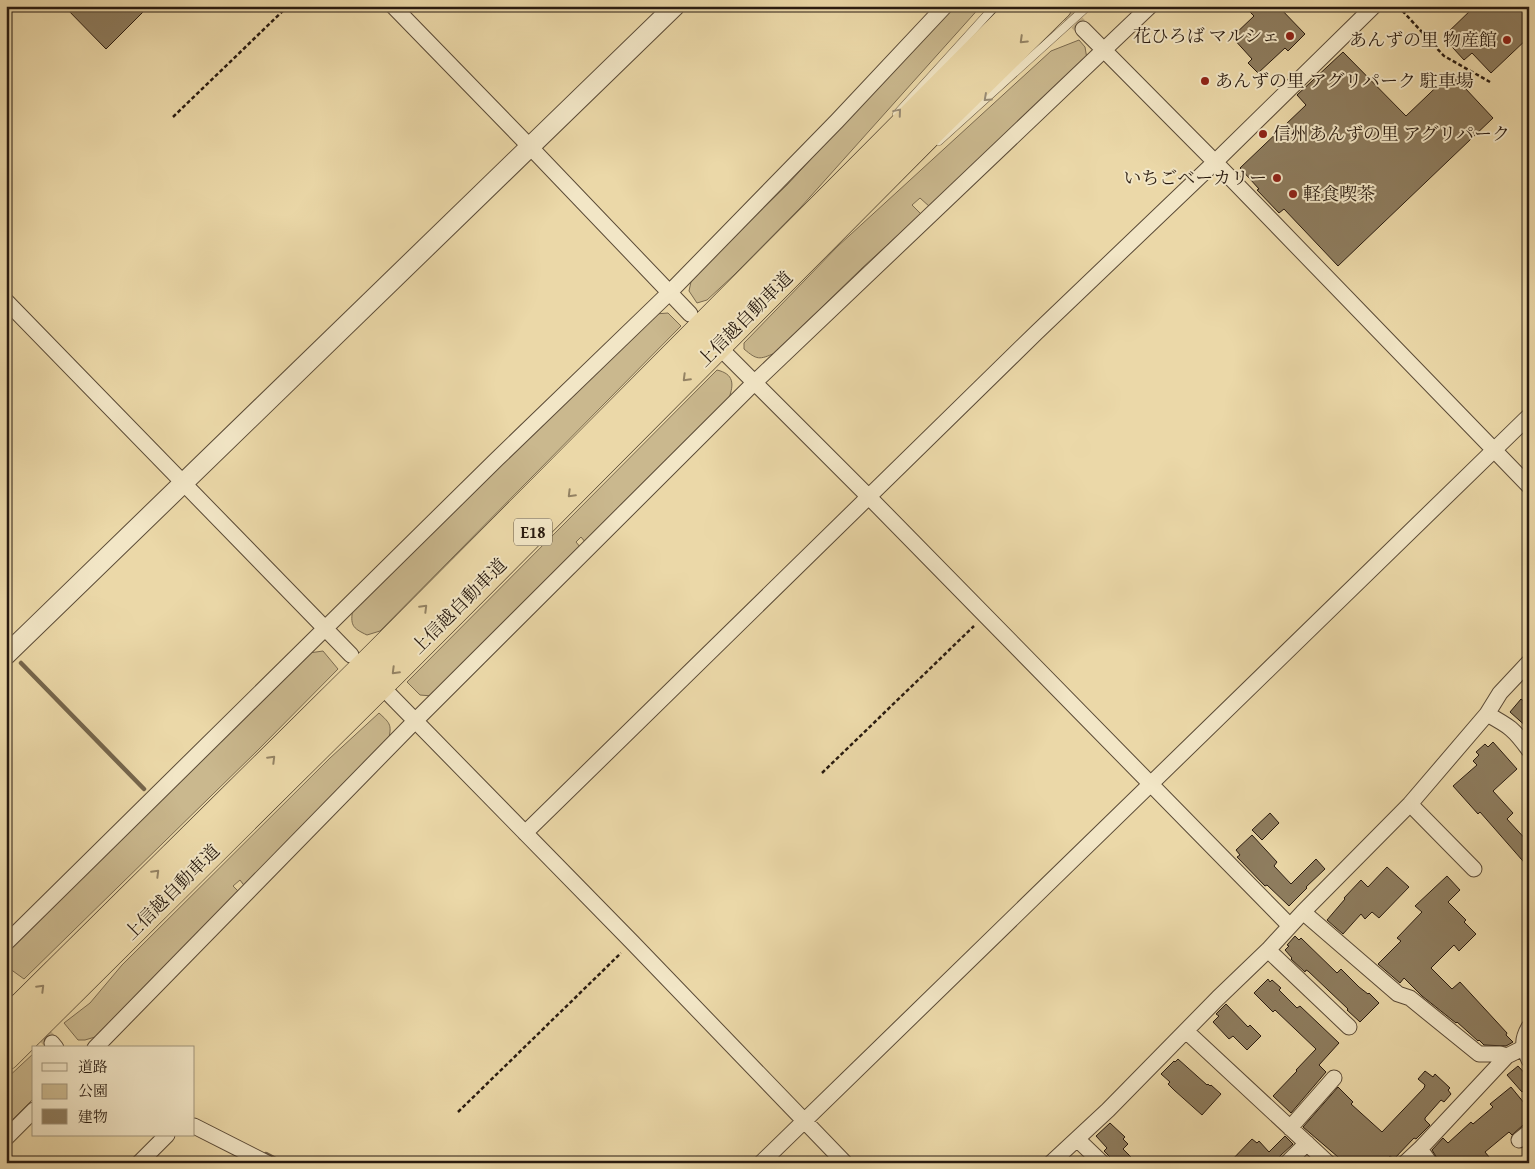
<svg xmlns="http://www.w3.org/2000/svg" width="1535" height="1169" viewBox="0 0 1535 1169" font-family="'Gentium Book Plus','Noto Serif JP',serif">
<rect width="100%" height="100%" fill="#ebd8a8"/>
<filter id="stains"><feTurbulence type="fractalNoise" baseFrequency=".004" numOctaves="4"/><feColorMatrix values="0 0 0 0 .2 0 0 0 0 .09 0 0 0 0 .02 0 0 0 .5 -.17"/></filter>
<radialGradient id="worn" r=".72"><stop offset=".6" stop-color="#630" stop-opacity="0"/><stop offset="1" stop-color="#630" stop-opacity=".3"/></radialGradient>
<path fill="#cab88e" stroke="#7a6a4f" d="M952,6h29l-180,201 -67,68 -27,25 -10,3 -8,-12 3,-14 95,-92z
M1079,40l6,7 2,12 -157,148 -10,-9 -8,7 9,9 -59,54 -87,85c-16,7 -18,7 -31,-4v-6l94,-97 213,-195z
M668,313l13,13 -301,305 -13,4c-15,-7 -17,-10 -14,-27l302,-294z
M717,370c17,4 17,14 12,28l-143,145 -5,-6 -5,5 5,6 -149,148 -12,-1 -13,-13z
M323,651l15,18 -81,82 -233,228 -18,-13v-15l303,-298z
M379,713c12,11 13,12 9,29l-142,146 -6,-8 -7,6 8,8 -146,143 -10,3h-7l-14,-17 26,-20 32,-38 208,-207z
M34,1053v45l-28,28v-47z"/>
<g fill="none" stroke-linecap="round" stroke-linejoin="round">
<path stroke="#76664c" stroke-width="4.5" d="M21,663l123,126
M266,1154l17,9"/>
</g>
<path fill="#8e7d5f" stroke="#291b10" d="M64,6h85l-43,43z
M1244,6h34l27,28 -17,17 -3,-3 -27,25 -10,-10 4,-4 -20,-22 22,-21z
M1475,6h54v31l-38,36 -19,-20 -8,7 -21,-23z
M1343,52l63,64 45,-43 42,45 -155,148 -54,-57 -5,4 -22,-23 2,-1 -19,-21 66,-63 -9,-10z
M1521,699l8,6v24l-19,-17z
M1493,742l24,27 -24,22 20,22 -6,6 22,24v25l-49,-56 -2,2 -25,-28 24,-21 -4,-4 6,-6 -3,-3 9,-8 3,3z
M1270,813l9,10 -17,17 -10,-10z
M1252,835l25,27 -3,4 17,18 25,-25 9,10 -19,18 1,1 -18,18 -22,-21 -2,1 -28,-29 3,-2 -4,-5z
M1387,867l22,20 -30,31 -7,-6 -7,7 -4,-5 -18,20 -16,-14 18,-21 -1,-1 17,-18 7,7z
M1447,876l13,14 -12,12 18,18 -2,2 12,12 -17,17 -5,-6 -23,23 21,21 8,-7 47,51 -1,2 7,7 -7,4 -22,-1 -5,-5 -1,1 -21,-19 -1,1 -34,-27 -18,-18 -4,5 -22,-19 23,-23 -4,-3 25,-26 -7,-6z
M1295,936l4,4 2,-2 36,35 4,-4 18,18 9,7 1,-1 10,10 -19,19 -13,-12 1,-1 -40,-38 -2,-1 -1,2 -14,-13 1,-1 -7,-8 4,-4 -2,-1z
M1268,979l2,3 2,-2 9,8 -2,2 18,18 3,-2 39,37 -20,22 7,7 -35,41 -18,-17 24,-25 -1,-1 20,-21 -41,-39 -2,2 -19,-19z
M1226,1004l22,23 2,-2 11,11 -14,14 -14,-14 -4,3 -16,-17 6,-6 -3,-2z
M1178,1059l29,26 1,-1 2,2 1,-1 10,9 -19,21 -28,-25 -6,-6 2,-2 -9,-8 13,-13 1,1z
M1518,1066l11,12v8l-7,6 -15,-17z
M1425,1071l8,6 2,-3 15,14 -2,2 3,4 -7,8 -3,-2 -16,18v2l5,5 -14,14 -2,-1 -20,21 -4,-3 -7,7h-38l-42,-36 35,-40 15,15 -2,2 31,28 42,-44 1,-3 -7,-6z
M1511,1087l18,22v14l-6,2 -11,10 -3,-3 -24,20 9,11h-54l-8,-13 11,-12 5,5 23,-21 2,2 20,-17 -3,-3z
M1110,1123l15,14 -2,2 5,5 -5,5 14,14h-21l-12,-12 3,-3 -11,-12z
M1285,1136l8,8 -13,12 -2,7h-49l23,-24 5,4 2,-2 10,11z"/>
<g fill="none" stroke-linecap="round" stroke-linejoin="round">
<path stroke="#c4b28a" stroke-width="15" stroke-dasharray="15 8" stroke-linecap="butt" d="M1061,6l22,23
M6,998l46,45"/>
<defs>
<path id="service" d="M897,114l98,-108
M939,141l149,-135"/>
<path id="minor" d="M393,6l143,147 154,161
M1083,29l132,133 314,324
M6,301l345,354
M727,355l142,142 421,429
M390,695l242,247 213,221
M1487,714c22,12 27,15 42,36
M1410,804l64,65
M525,833l511,-500 179,-171 159,-156
M1303,912l95,82 12,4 69,56h21l7,2
M6,943l491,-484 172,-166 168,-172 108,-115
M1268,950l81,77
M1529,1027c-8,14 -6,19 0,33
M1186,1031l142,132
M52,1043l4,5
M95,1048l321,-328 339,-338 395,-376
M194,1126l73,37
M1290,1128l44,-50
M6,1138l28,-28
M1077,1139l25,24
M1519,1140l10,-8
M1420,1149l10,14
M139,1163l28,-28
M761,1163l768,-747
M1051,1163l57,-53 110,-112 50,-48 35,-38 107,-108 77,-90 13,-21 29,-31
M1287,1163l20,-20
M1405,1163l15,-14 87,-93 16,-8"/>
<path id="tertiary" d="M6,655l669,-649"/>
<path id="motorway" d="M6,1022l374,-370 642,-646
M6,1056l394,-391 538,-541 120,-118"/>
</defs>
<use href="#service" stroke="#5a4a36" stroke-width="9"/>
<use href="#minor" stroke="#5a4a36" stroke-width="17"/>
<use href="#tertiary" stroke="#5a4a36" stroke-width="21"/>
<use href="#motorway" stroke="#291b10" stroke-width="29"/>
<path stroke="#291b10" stroke-width="2.5" stroke-dasharray="4 2.5" stroke-linecap="butt" d="M1398,6l46,50 46,26
M173,117l115,-111
M822,773l152,-147
M458,1112l163,-159"/>
<use href="#service" stroke="#f2e6c6" stroke-width="8"/>
<use href="#minor" stroke="#f2e6c6" stroke-width="15"/>
<use href="#tertiary" stroke="#f2e6c6" stroke-width="19"/>
<use href="#motorway" stroke="#ebd8a8" stroke-width="28"/>
</g>
<defs><path id="oneway-chevron" d="M-2-3.5L2.5 0L-2 3.5" fill="none" stroke-width="1.6" stroke-linecap="round" stroke-linejoin="round" transform="scale(1.25)"/></defs>
<g stroke="#948364">
<use href="#oneway-chevron" transform="translate(1023 40) rotate(136)"/>
<use href="#oneway-chevron" transform="translate(686 378) rotate(135)"/>
<use href="#oneway-chevron" transform="translate(571 494) rotate(135)"/>
<use href="#oneway-chevron" transform="translate(424 608) rotate(-45)"/>
<use href="#oneway-chevron" transform="translate(395 671) rotate(135)"/>
<use href="#oneway-chevron" transform="translate(272 759) rotate(-45)"/>
<use href="#oneway-chevron" transform="translate(156 873) rotate(-45)"/>
<use href="#oneway-chevron" transform="translate(41 988) rotate(-45)"/>
</g>
<g stroke="#988b74">
<use href="#oneway-chevron" transform="translate(987 98) rotate(138)"/>
<use href="#oneway-chevron" transform="translate(898 112) rotate(-50)"/>
</g>
<g fill="#8f2418" stroke="#f2e6c6" stroke-width="2">
<circle cx="1290" cy="36" r="5"/>
<circle cx="1507" cy="40" r="5"/>
<circle cx="1205" cy="81" r="5"/>
<circle cx="1263" cy="134" r="5"/>
<circle cx="1277" cy="178" r="5"/>
<circle cx="1293" cy="194" r="5"/>
</g>
<g text-anchor="middle" stroke-width="4" stroke-linejoin="round" paint-order="stroke">
<rect fill="#f2e6c6" stroke="#655847" stroke-width="1" x="514" y="518.5" width="38" height="27" rx="4"/>
<g font-size="16" font-weight="bold" fill="#291b10">
<text x="533" y="538">E18</text>
</g>
<g font-size="18" fill="#291b10" stroke="#f2e6c6" text-anchor="end">
<text x="1280" y="42">花ひろば マルシェ</text>
<text x="1497" y="46">あんずの里 物産館</text>
<text x="1215" y="87" text-anchor="start">あんずの里 アグリパーク 駐車場</text>
<text x="1273" y="140" text-anchor="start">信州あんずの里 アグリパーク</text>
<text x="1267" y="184">いちごベーカリー</text>
<text x="1303" y="200" text-anchor="start">軽食喫茶</text>
</g>
<g font-size="18" fill="#291b10" stroke="#f2e6c6">
<text transform="translate(745 319) rotate(-45)" y="6">上信越自動車道</text>
<text transform="translate(459 606) rotate(-45)" y="6">上信越自動車道</text>
<text transform="translate(172 892) rotate(-45)" y="6">上信越自動車道</text>
</g>
</g>
<rect width="1535" height="1169" fill="none" stroke="#ebd8a8" stroke-width="25"/>
<rect x="8" y="8" width="1520" height="1154" fill="none" stroke="#291b10" stroke-width="2.5"/>
<rect x="12" y="12" width="1510" height="1144" fill="none" stroke="#291b10"/>
<rect x="32" y="1046" width="162" height="90" fill="#f2e6c6" stroke="#a2957d"/>
<rect x="42" y="1063" width="25" height="8" fill="#f2e6c6" stroke="#a2957d"/>
<text x="78" y="1072" font-size="15" fill="#291b10">道路</text>
<rect x="42" y="1084" width="25" height="15" fill="#cab88e" stroke="#a2957d"/>
<text x="78" y="1096" font-size="15" fill="#291b10">公園</text>
<rect x="42" y="1109" width="25" height="15" fill="#8e7d5f" stroke="#a2957d"/>
<text x="78" y="1122" font-size="15" fill="#291b10">建物</text>
<rect width="100%" height="100%" filter="url(#stains)"/>
<rect width="100%" height="100%" fill="url(#worn)"/>
</svg>
